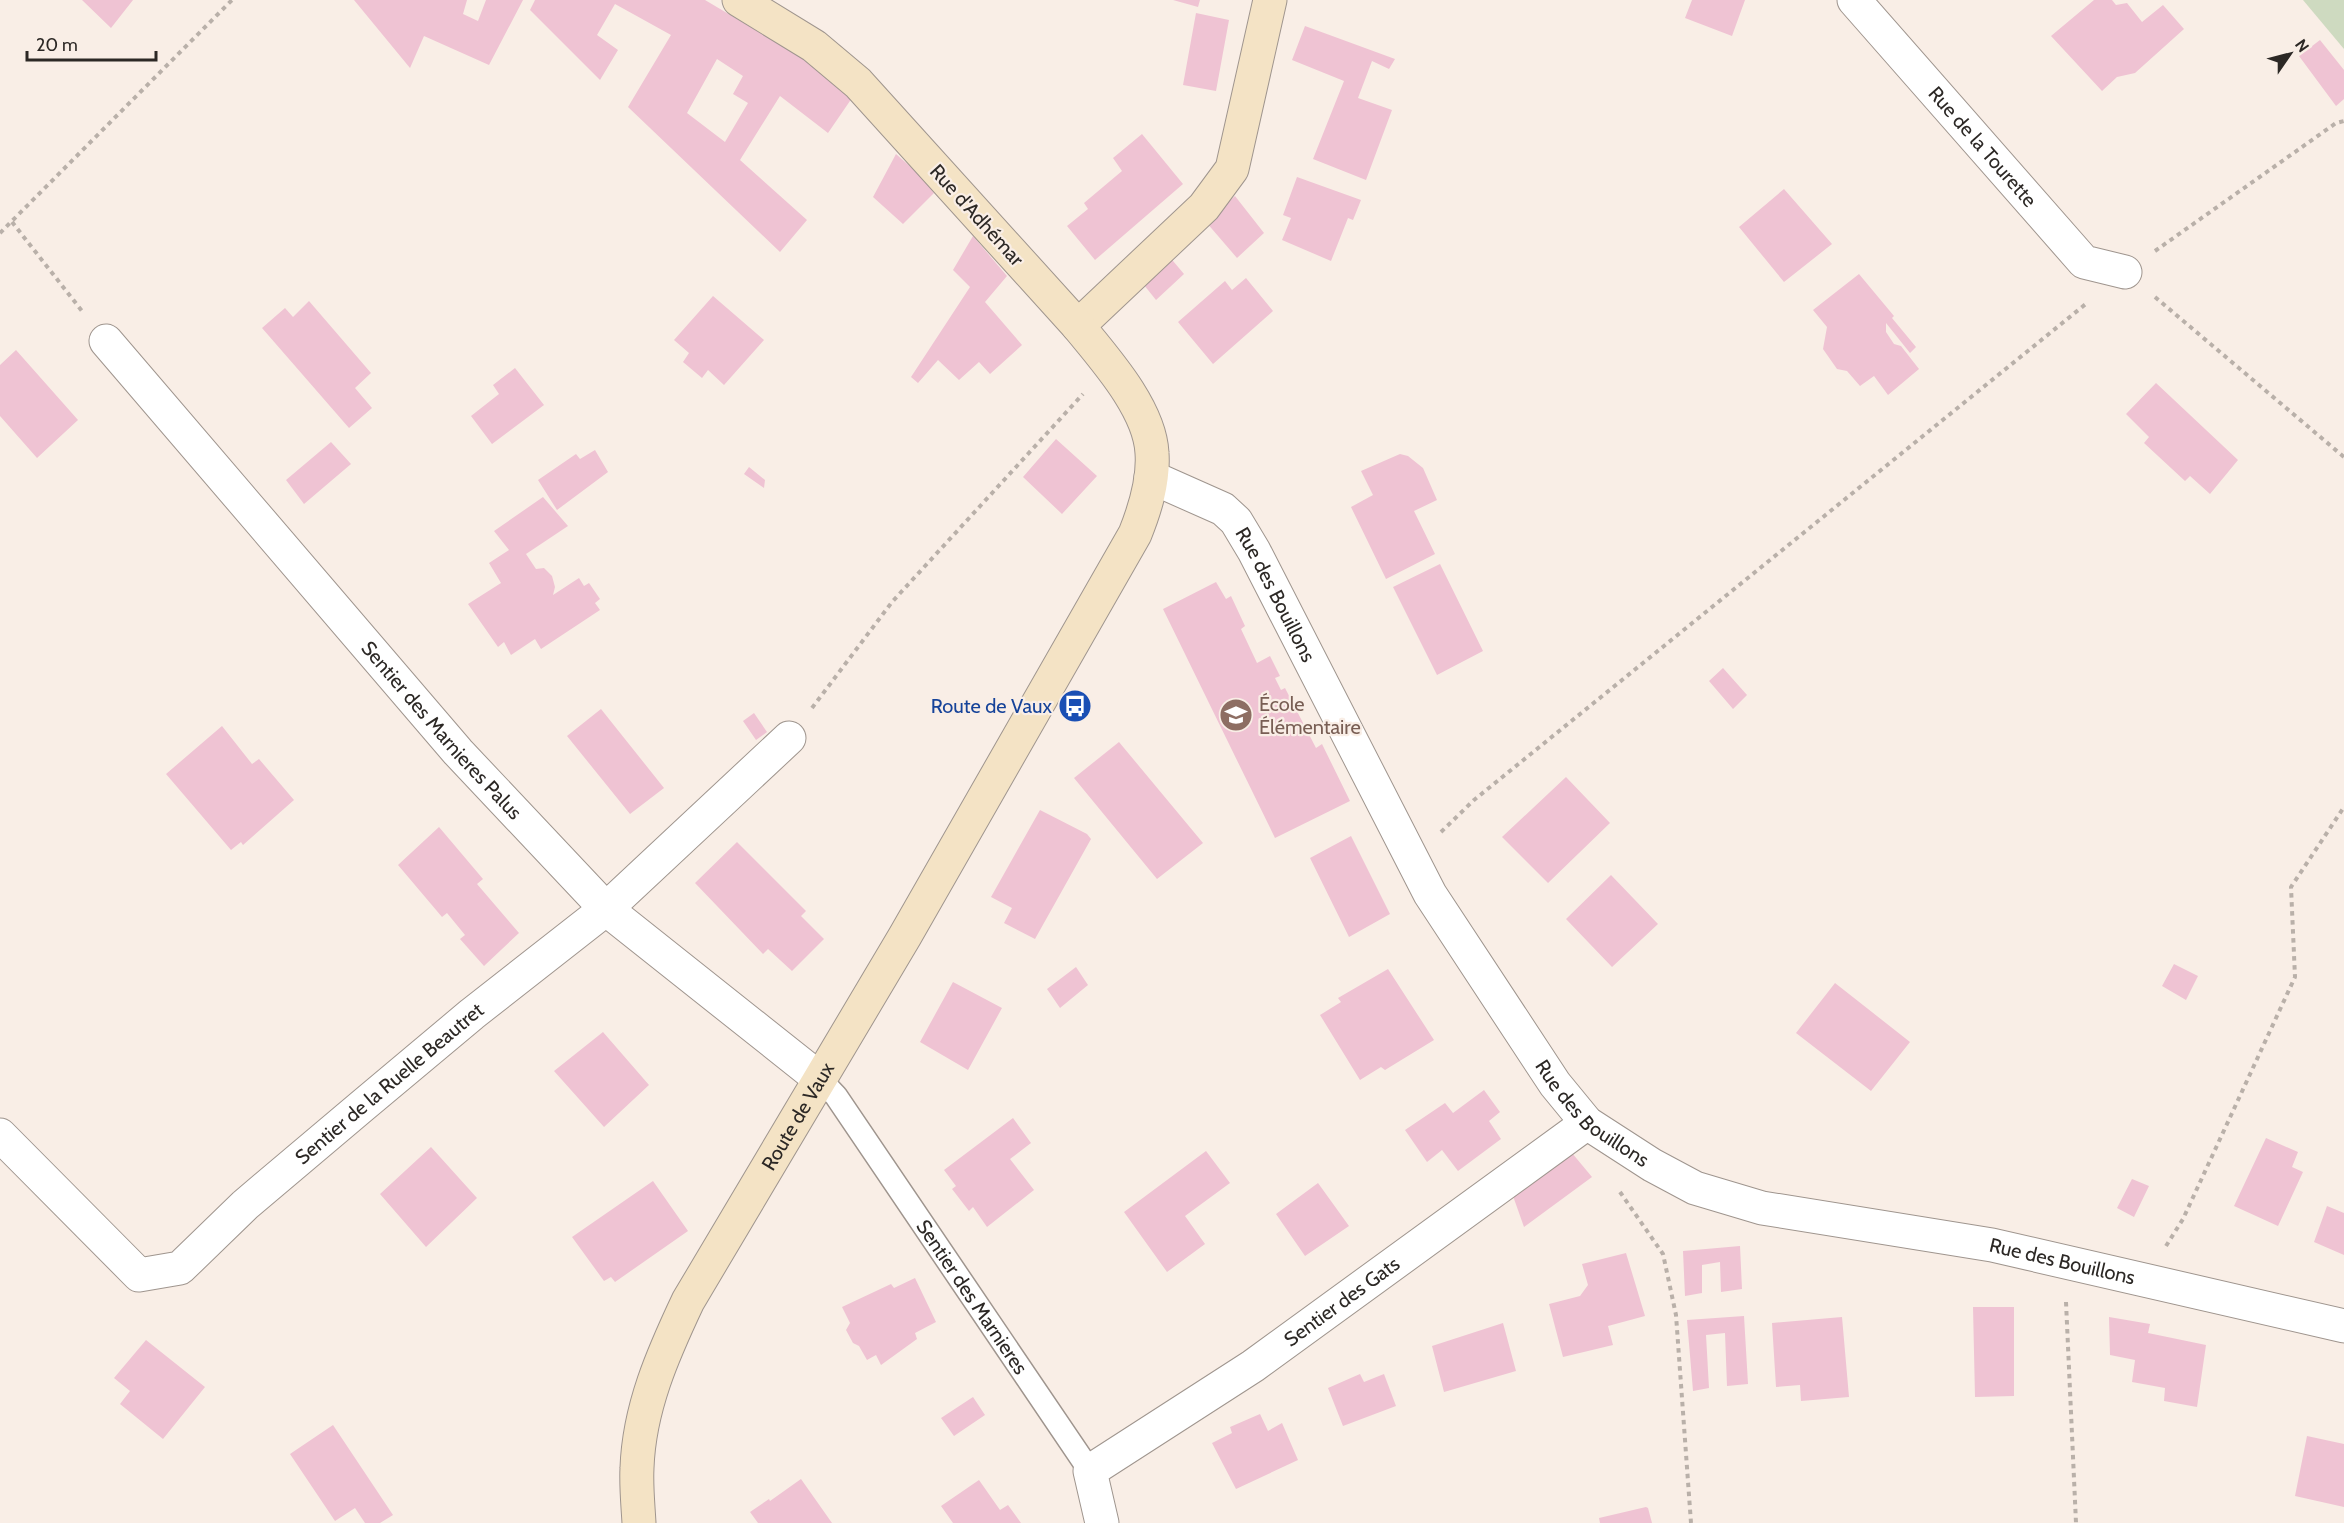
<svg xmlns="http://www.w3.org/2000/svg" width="2344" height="1523" viewBox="0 0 2344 1523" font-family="Cabin,sans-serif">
<rect width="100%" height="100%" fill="#f9eee6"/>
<path fill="#cedac0" d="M2303,0h41v49z"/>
<path fill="#efc3d3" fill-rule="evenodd" d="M82,0h51l-22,28z
M354,0h113l-4,14 15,7 8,-21h37l-34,65 -65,-29 -14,32z
M535,0h170l108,64 39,34 -24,35 -48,-37 -40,64 67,60 -27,32 -152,-145 43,-72 -56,-31 -18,31 21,15 -18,30 -70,-70zM717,59l26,17 -10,18 15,9 -23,39 -38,-29z
M1173,0h27l-2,7z
M1692,0h53l-13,36 -47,-18z
M2094,0h18l4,5 11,-2 15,19 21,-17 21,24 -49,44 -18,4 -15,14 -51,-55z
M1196,13l33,7 -13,71 -33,-6z
M1305,26l90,33 -6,10 -17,-8 -14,37 34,12 -26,70 -53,-21 31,-78 -52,-21z
M2320,40l24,30v29l-8,7 -37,-50z
M1142,134l41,50 -88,76 -28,-34 21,-17 -4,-6 38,-32 -9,-13z
M896,154l25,22 13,17 -31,31 -30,-27z
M1297,177l64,23 -8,20 -5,-2 -17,43 -49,-21 9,-22 -8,-3z
M1784,189l48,55 -48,38 -45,-55z
M1235,196l29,37 -27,25 -31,-36z
M973,236l34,40 -22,26 37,43 -32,29 -11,-12 -20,18 -21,-20 -20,23 -7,-6 59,-90 -17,-17z
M1168,255l16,19 -28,26 -16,-20z
M1859,274l35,42 -2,2 24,29 -6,6 -24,-30v9l8,12 7,2 18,23 -31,26 -14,-19 -14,10 -13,-15 -10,-2 -14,-20 4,-22 -14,-17z
M1246,278l27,33 -60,53 -35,-42 47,-41 7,9z
M713,296l51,44 -40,45 -16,-15 -6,8 -19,-16 6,-9 -15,-13z
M309,301l62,72 -16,15 17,20 -23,20 -87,-100 23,-20 8,9z
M16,350l62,70 -41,38 -37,-42v-51z
M515,368l29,37 -52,39 -21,-28 28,-22 -6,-9z
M2156,383l82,77 -28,34 -20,-18 -5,5 -41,-38 5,-6 -23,-23z
M1056,439l41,37 -35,38 -39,-37z
M331,442l20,22 -47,40 -18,-24z
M595,450l13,22 -51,38 -19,-30 38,-26 4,5z
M1400,454l8,2 15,12 14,32 -23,11 21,43 -49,25 -35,-72 22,-12 -12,-24z
M749,467l16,13 -1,8 -20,-14z
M543,497l25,29 -42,28 10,15 8,-1 8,8 3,11 -2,8 26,-17 5,8 5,-3 11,16 -5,4 5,7 -59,39 -6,-10 -24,16 -7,-13 -6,5 -30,-43 33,-21 -12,-20 20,-13 -15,-19z
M1440,564l43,87 -46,24 -44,-88z
M1216,582l10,17 5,-3 14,30 -4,3 16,34 13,-7 10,20 -5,2 6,12 4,-2 31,60 6,-4 28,57 -75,37 -112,-229z
M1723,668l24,27 -14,14 -24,-28z
M601,709l63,79 -34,26 -63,-78z
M754,713l13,19 -11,8 -13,-19z
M222,726l30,38 7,-5 35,41 -51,45 -2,-3 -10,8 -65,-76z
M1119,742l84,101 -46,36 -83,-101z
M1566,777l44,46 -62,60 -46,-46z
M1040,810l47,24 4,5 -56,100 -31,-16 8,-15 -21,-11z
M439,827l44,52 -6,5 42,49 -35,33 -24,-27 5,-4 -18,-22 -5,4 -44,-52z
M1351,836l39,78 -41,23 -39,-79z
M737,842l69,69 -5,5 23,23 -32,32 -24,-22 -5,5 -68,-71z
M1611,875l47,49 -46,43 -46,-48z
M2174,964l24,12 -12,24 -24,-14z
M1076,967l12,18 -28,23 -13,-19z
M1388,969l46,71 -49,30 -4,-3 -21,13 -40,-65 21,-13 -3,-4z
M953,982l49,26 -34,62 -48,-28z
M1835,983l75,59 -39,49 -75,-58z
M603,1032l46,53 -45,42 -50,-56z
M1484,1090l16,22 -11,9 12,18 -43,32 -16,-21 -15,12 -22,-32 40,-27 8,10z
M1013,1118l18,25 -21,16 24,31 -47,37 -14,-20 -4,4 -17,-22 4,-3 -12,-16z
M2266,1138l32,14 -6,15 11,5 -25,54 -44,-20z
M431,1147l46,51 -51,49 -46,-53z
M1567,1147l25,30 -68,50 -11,-31z
M1206,1151l24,32 -45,33 20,28 -38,28 -43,-60z
M2132,1179l17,7 -15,31 -17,-9z
M653,1181l35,50 -73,51 -4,-5 -7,4 -32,-44z
M1318,1183l31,43 -44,30 -29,-42z
M2327,1206l17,7v42l-30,-13z
M1740,1246l2,43 -21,3 -1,-30 -18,3v28l-17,3 -2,-45z
M1626,1253l19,63 -37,10 5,19 -50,12 -14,-53 31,-8 8,-11 -6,-21z
M915,1278l21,44 -21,11 2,6 -36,26 -5,-10 -9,5 -8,-14 -6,-3 -7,-13 4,-7 -8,-16 49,-23 3,4z
M1973,1307h41v89l-39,1z
M1744,1316l4,68 -21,2 -2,-53 -19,2 3,53 -16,3 -6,-71z
M1842,1317l7,80 -48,4 -1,-16 -24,2 -4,-64z
M2109,1317l41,7 -2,9 58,12 -9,62 -33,-6 1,-13 -33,-6 3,-22 -25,-5z
M1503,1323l13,48 -72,21 -12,-46z
M146,1340l59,47 -42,52 -43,-35 10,-13 -16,-13z
M1360,1374l4,8 20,-8 12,32 -53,20 -15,-38z
M973,1397l12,18 -31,21 -13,-18z
M1260,1414l8,17 14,-8 16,37 -62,29 -24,-46 20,-10 -2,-6z
M333,1425l60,90 -13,8h-15l-10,-15 -20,13 -45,-67z
M2307,1436l37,8v63l-49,-11z
M801,1479l31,44h-74l-8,-11 19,-13 1,2z
M979,1480l21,30 8,-5 13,18h-68l-12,-17z
M1646,1507l2,1 4,15h-52l-1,-5z"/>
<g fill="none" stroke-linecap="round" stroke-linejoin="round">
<defs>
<g id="lane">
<path id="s1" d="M820,1079l16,17 254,375"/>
</g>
<g id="street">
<path id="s2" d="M1854,0l230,262 41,10"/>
<path id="s3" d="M106,341l352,411 148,157 214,170"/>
<path id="s4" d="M1151,477l72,32 13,12 18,30 176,343 125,190 32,39 65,42 43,23 67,20 230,37 352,81"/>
<path id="s5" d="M0,1135l139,140 41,-7 65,-63 116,-98 111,-93 134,-105 183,-171"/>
<path id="s6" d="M1102,1523l-12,-52 163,-105 334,-243"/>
</g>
<g id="secondary">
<path d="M1078,326l126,-119 28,-38 38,-169"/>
<path id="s7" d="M639,1523c-1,-18 -3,-37 -2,-55 2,-60 26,-114 51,-167l217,-365 230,-402c10,-25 19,-53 17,-81 -2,-44 -47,-94 -74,-127l-220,-243 -44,-37 -75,-46"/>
</g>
</defs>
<use href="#lane" stroke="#9f958e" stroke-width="25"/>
<use href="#street" stroke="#9f958e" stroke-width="35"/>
<use href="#secondary" stroke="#9f958e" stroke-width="35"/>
<path stroke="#b9b0a9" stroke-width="4" stroke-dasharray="4.5 4.5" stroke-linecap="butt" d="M12,222l70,89
M0,233l232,-233
M2155,251l181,-128 8,-2
M2155,297l189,160
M812,708l80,-106 191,-208
M1441,832l33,-32 613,-497
M1620,1192l43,62 13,61 15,208
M2166,1246l17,-27 112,-242 -4,-90 53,-80
M2066,1302l10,221"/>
<use href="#lane" stroke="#fff" stroke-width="22"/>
<use href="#street" stroke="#fff" stroke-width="33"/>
<use href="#secondary" stroke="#f4e3c5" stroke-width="33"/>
</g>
<defs>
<symbol id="bus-disc" viewBox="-11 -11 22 22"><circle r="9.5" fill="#1a4fb4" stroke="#f9eee6"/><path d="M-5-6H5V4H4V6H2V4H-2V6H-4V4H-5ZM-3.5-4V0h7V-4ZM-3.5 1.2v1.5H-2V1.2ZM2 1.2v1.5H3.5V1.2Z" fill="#fff"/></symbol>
<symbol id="school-disc" viewBox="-11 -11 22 22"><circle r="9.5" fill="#8d6e63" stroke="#f9eee6"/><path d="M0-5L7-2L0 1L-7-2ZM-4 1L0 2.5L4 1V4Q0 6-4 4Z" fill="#fff"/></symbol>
</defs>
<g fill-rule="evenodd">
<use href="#bus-disc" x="1056" y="687" width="38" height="38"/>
<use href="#school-disc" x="1217" y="696" width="38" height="38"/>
</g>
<g text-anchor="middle" stroke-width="4.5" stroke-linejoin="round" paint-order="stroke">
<g font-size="20" fill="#2c2825" stroke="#f9eee6">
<text dy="7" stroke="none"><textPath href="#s2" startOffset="195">Rue de la Tourette</textPath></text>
<text transform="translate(977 215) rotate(48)" y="7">Rue d'Adhémar</text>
<text dy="7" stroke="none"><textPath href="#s4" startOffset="180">Rue des Bouillons</textPath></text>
<text dy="7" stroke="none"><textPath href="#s3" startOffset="514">Sentier des Marnieres Palus</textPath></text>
<text dy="7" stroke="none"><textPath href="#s5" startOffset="518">Sentier de la Ruelle Beautret</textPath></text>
<text dy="7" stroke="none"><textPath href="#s4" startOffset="792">Rue des Bouillons</textPath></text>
<text dy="7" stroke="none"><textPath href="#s7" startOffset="446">Route de Vaux</textPath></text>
<text dy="7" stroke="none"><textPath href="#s4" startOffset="1296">Rue des Bouillons</textPath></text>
<text dy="7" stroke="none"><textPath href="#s1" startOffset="266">Sentier des Marnieres</textPath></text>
<text dy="7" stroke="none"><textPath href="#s6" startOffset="357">Sentier des Gats</textPath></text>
</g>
<g font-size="20" fill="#785e54" stroke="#f9eee6" text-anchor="start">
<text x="1259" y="711">École<tspan x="1259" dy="23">Élémentaire</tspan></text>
</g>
<g font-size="20" fill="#164399" stroke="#f9eee6" text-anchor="end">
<text x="1052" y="713">Route de Vaux</text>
</g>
</g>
<g transform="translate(2290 54) rotate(55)" stroke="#f9eee6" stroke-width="4.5" paint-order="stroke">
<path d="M0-4.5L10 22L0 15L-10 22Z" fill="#2c2825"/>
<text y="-9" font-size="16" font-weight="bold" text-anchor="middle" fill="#2c2825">N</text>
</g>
<path d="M27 51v9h129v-9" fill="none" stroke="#2c2825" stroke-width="3"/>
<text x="36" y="51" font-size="18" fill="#2c2825" stroke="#f9eee6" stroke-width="4.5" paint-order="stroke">20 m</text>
</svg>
